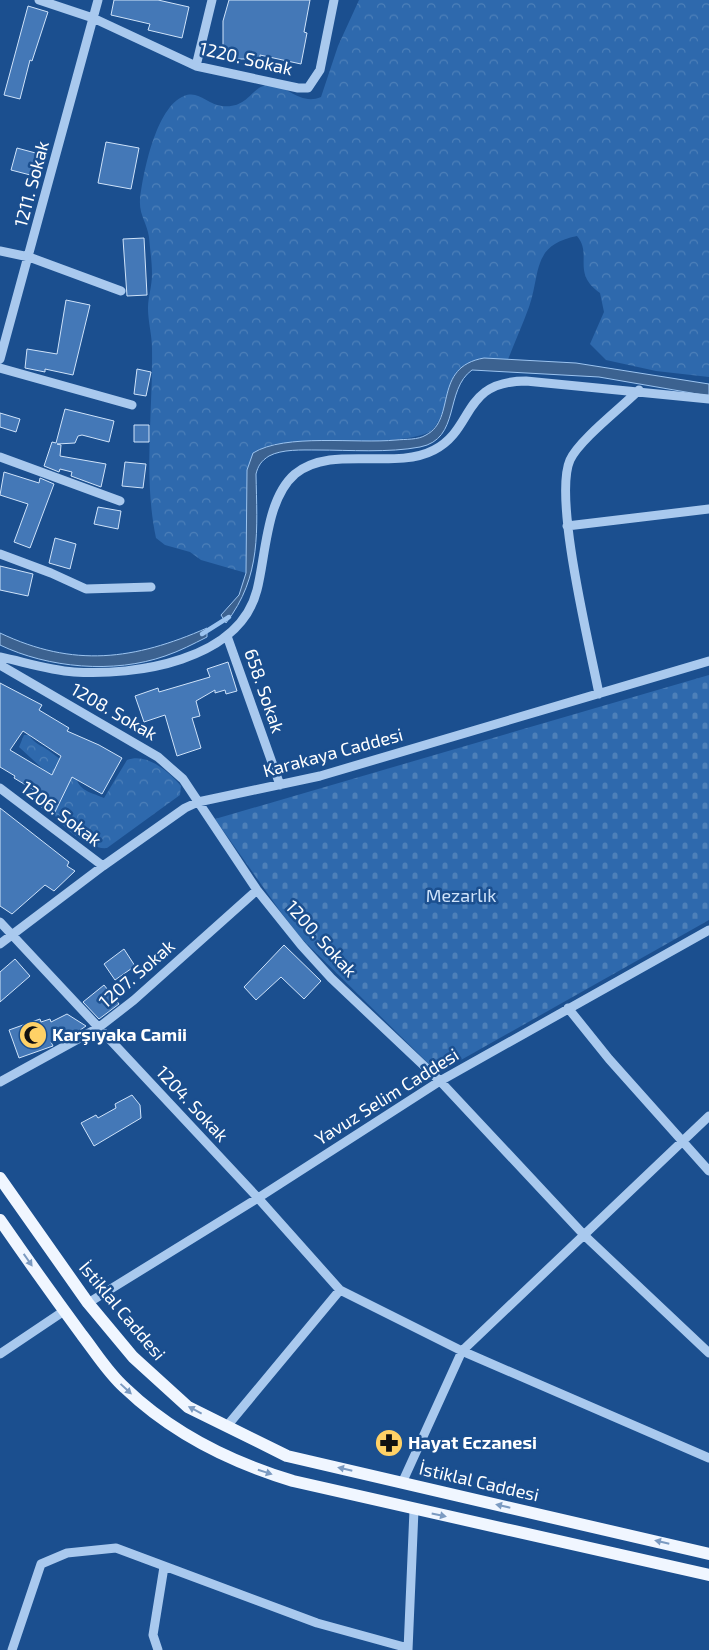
<svg xmlns="http://www.w3.org/2000/svg" width="709" height="1650" viewBox="0 0 709 1650" font-family="'Exo 2',sans-serif">
<defs>
<pattern id="forest-crowns" width="20" height="18" patternUnits="userSpaceOnUse" patternTransform="scale(1.25)"><rect width="20" height="18" fill="#2e69ad"/><path d="M2 6a3 3 0 1 1 6 0M12 15a3 3 0 1 1 6 0" fill="none" stroke="#4d80b9"/></pattern>
<pattern id="cemetery-stones" width="16" height="16" patternUnits="userSpaceOnUse" patternTransform="scale(1.25)"><rect width="16" height="16" fill="#2e69ad"/><path d="M2 7V4a2 2 0 0 1 4 0v3zM10 15v-3a2 2 0 0 1 4 0v3z" fill="#4d80b9"/></pattern>
</defs>
<rect width="100%" height="100%" fill="#1b4f8f"/>
<path fill="url(#forest-crowns)" d="M359,0h350v377l-53,-6 -50,-11 -16,-16 14,-32 -4,-19c-29,-20 -7,-38 -23,-57 -46,9 -36,37 -48,71 -7,19 -15,37 -22,55l-51,10c-9,18 -10,42 -23,57 -14,17 -130,13 -159,15l-13,5 -14,21 -1,103 -45,-13 -11,-8 -25,-7 -9,-7c-13,-62 -3,-125 -4,-189 0,-14 -4,-27 -4,-41 0,-11 4,-22 4,-34 0,-12 -2,-25 -3,-37 -2,-14 -10,-22 -9,-37 3,-27 16,-93 44,-104 15,-6 24,9 38,10 27,3 29,-20 46,-21 19,-1 32,21 53,12l17,-51z
M24,735h5c6,10 15,11 23,18 8,6 15,12 23,18 2,20 13,20 29,27l23,-38c20,-8 42,12 54,26l-1,9 -73,53c-17,2 -45,-20 -53,-34l10,-22 -5,-14 -15,-8 -25,-23z"/>
<path fill="url(#cemetery-stones)" d="M709,675v245l-271,153 -137,-135 -21,-27 -65,-92z"/>
<path fill="#3c6290" stroke="#9cc4f0" d="M484,358l92,5 133,21v12l-110,-19 -127,-7c-28,20 -11,69 -52,77 -31,6 -71,3 -103,3 -15,0 -35,-1 -48,6 -8,5 -11,10 -13,18 1,56 6,102 -30,149l-5,-8 18,-20 7,-22 1,-103 6,-17c32,-20 104,-9 143,-13 10,-1 22,0 30,-5 31,-16 6,-68 58,-77z
M207,628v9c-14,7 -27,14 -42,19 -51,18 -117,12 -165,-11v-12c74,35 134,27 207,-5z"/>
<g fill="none" stroke-linecap="round" stroke-linejoin="round">
<path stroke="#9cc4f0" stroke-width="4.5" d="M202,634l27,-17"/>
</g>
<path fill="#4478b7" stroke="#cfe3fa" fill-rule="evenodd" d="M114,0h44l31,7 -7,31 -34,-8 2,-6 -39,-9z
M229,0h81l-6,32 3,1 -6,31 -41,-9v4h-37v-38z
M28,6l20,6 -16,49 -2,-1 -10,39 -16,-4z
M106,142l33,6 -8,41 -33,-6z
M17,148l26,7 -5,22 -27,-7z
M144,238l3,57 -20,1 -4,-57z
M66,300l24,5 -17,70 -28,-6v3l-20,-4 2,-19 30,5z
M137,369l14,3 -5,24 -12,-2z
M65,409l49,12 -5,21 -27,-7 -4,1 -3,7 -18,1 4,1 -1,11 46,8 -5,23 -30,-11 1,-4 -12,-3 -1,3 -15,-6 8,-24 4,1z
M0,413l20,6 -4,13 -16,-5z
M134,425h15v17h-15z
M125,462l21,2 -3,24 -21,-2z
M4,472l35,11 1,-5 14,6 -24,64 -16,-6 14,-38 -28,-9z
M98,507l23,4 -3,18 -24,-5z
M55,538l21,6 -6,25 -21,-6z
M0,566l33,8 -5,22 -28,-6z
M228,662l9,29 -11,3 -1,-4 -10,3v-3l-19,11 4,15 -8,2 9,30 -24,8 -12,-41 -21,7 -9,-26 23,-8 1,4 51,-15 -3,-8z
M0,683l42,22 -3,5 30,18 -2,3 32,14 23,13 -20,36 -30,-17 -18,37 -14,-8 2,-3 -7,-3 4,-7 -25,-15 1,-2 -15,-9zM23,731l38,25 -9,19 -42,-25z
M0,808l69,54 -2,4 8,5 -21,20 -9,-6 -33,29 -12,-8z
M284,945l37,36 -17,18 -23,-22 -25,23 -12,-13z
M124,949l11,17 -20,14 -11,-16z
M15,959l15,17 -30,26v-30z
M104,985l15,19 -20,15 -16,-17z
M67,1014l19,12 -13,9 -22,7 2,4 -3,1 -31,11 -10,-28 31,-11 1,3 9,-3 1,3z
M132,1095l8,10 1,13 -47,28 -13,-23 15,-8 2,3 18,-10 -1,-4z"/>
<g fill="none" stroke-linecap="round" stroke-linejoin="round">
<path stroke="#a9c9ee" stroke-width="9" d="M39,0l54,18 103,48 102,22h10l12,-18 14,-70
M196,66l16,-66
M0,251l29,6 92,34
M0,359l98,-359
M0,368l132,37
M0,457l120,44
M567,526l142,-17
M0,554l51,19 35,16 65,-2
M227,636l53,149
M0,657c24,5 49,13 74,15 61,4 165,-11 183,-82 9,-35 9,-91 38,-116 37,-30 99,-3 139,-24 41,-21 27,-69 92,-69l183,18
M0,665l158,92 25,22 74,111 44,55 30,33 109,103 145,155 124,117
M599,694c-9,-47 -46,-196 -29,-234 9,-20 52,-53 69,-70
M0,788l103,78
M0,922l258,276 82,92 122,61 247,107
M0,944l103,-78 82,-58 13,-6 122,-26 389,-115
M568,1008l41,51 100,112
M0,1082l98,-54 36,-28 123,-110
M88,1303l170,-105 182,-117 269,-151
M0,1354l64,-43
M227,1426l113,-136
M402,1483l60,-132 247,-235
M12,1650l29,-86 26,-11 49,-5 201,75 91,25
M158,1650l-5,-15 11,-68
M408,1650l6,-140"/>
<path stroke="#f0f6ff" stroke-width="12" d="M0,1178l88,125 45,54 55,50 99,49 422,98
M0,1220c27,39 54,77 82,115 14,18 26,38 43,53 48,46 105,74 168,93l416,94"/>
</g>
<defs><path id="oneway-solid" d="M-6-.8H1V-3.2L6.5 0L1 3.2V.8H-6Z" transform="scale(1.25)"/></defs>
<g fill="#7b9ac1">
<use href="#oneway-solid" transform="translate(28 1260) rotate(55)"/>
<use href="#oneway-solid" transform="translate(126 1389) rotate(43)"/>
<use href="#oneway-solid" transform="translate(195 1410) rotate(-152)"/>
<use href="#oneway-solid" transform="translate(345 1469) rotate(-167)"/>
<use href="#oneway-solid" transform="translate(265 1472) rotate(18)"/>
<use href="#oneway-solid" transform="translate(503 1506) rotate(-167)"/>
<use href="#oneway-solid" transform="translate(439 1515) rotate(12)"/>
<use href="#oneway-solid" transform="translate(662 1542) rotate(-167)"/>
</g>
<defs>
<symbol id="mosque-disc" viewBox="-11 -11 22 22"><circle r="9.5" fill="#ffd166" stroke="#1b4f8f"/><path d="M3.5-4.9A6 6 0 1 0 3.5 4.9A5 5 0 1 1 3.5-4.9Z" fill="#111"/></symbol>
<symbol id="pharmacy-disc" viewBox="-11 -11 22 22"><circle r="9.5" fill="#ffd166" stroke="#1b4f8f"/><path d="M-2-6h4v4h4v4h-4v4h-4v-4h-4v-4h4Z" fill="#111"/></symbol>
</defs>
<g fill-rule="evenodd">
<use href="#mosque-disc" x="17" y="1019" width="32" height="32"/>
<use href="#pharmacy-disc" x="373" y="1427" width="32" height="32"/>
</g>
<g text-anchor="middle" stroke-width="5" stroke-linejoin="round" paint-order="stroke">
<g font-size="18" fill="#fff" stroke="#1b4f8f">
<text transform="translate(246 59) rotate(13)" y="6">1220. Sokak</text>
<text transform="translate(32 184) rotate(-75)" y="6">1211. Sokak</text>
<text transform="translate(264 691) rotate(71)" y="6">658. Sokak</text>
<text transform="translate(114 712) rotate(30)" y="6">1208. Sokak</text>
<text transform="translate(333 753) rotate(-15)" y="6">Karakaya Caddesi</text>
<text transform="translate(61 814) rotate(37)" y="6">1206. Sokak</text>
<text transform="translate(321 939) rotate(48)" y="6">1200. Sokak</text>
<text transform="translate(137 974) rotate(-41)" y="6">1207. Sokak</text>
<text transform="translate(387 1097) rotate(-32)" y="6">Yavuz Selim Caddesi</text>
<text transform="translate(192 1104) rotate(47)" y="6">1204. Sokak</text>
<text transform="translate(122 1311) rotate(50)" y="6">İstiklal Caddesi</text>
<text transform="translate(479 1482) rotate(13)" y="6">İstiklal Caddesi</text>
</g>
<g font-size="18" fill="#cfe3fa" stroke="#1b4f8f">
<text x="461" y="902">Mezarlık</text>
</g>
<g font-size="18" font-weight="bold" fill="#fff" stroke="#1b4f8f" text-anchor="start">
<text x="52" y="1041">Karşıyaka Camii</text>
<text x="408" y="1449">Hayat Eczanesi</text>
</g>
</g>
</svg>
